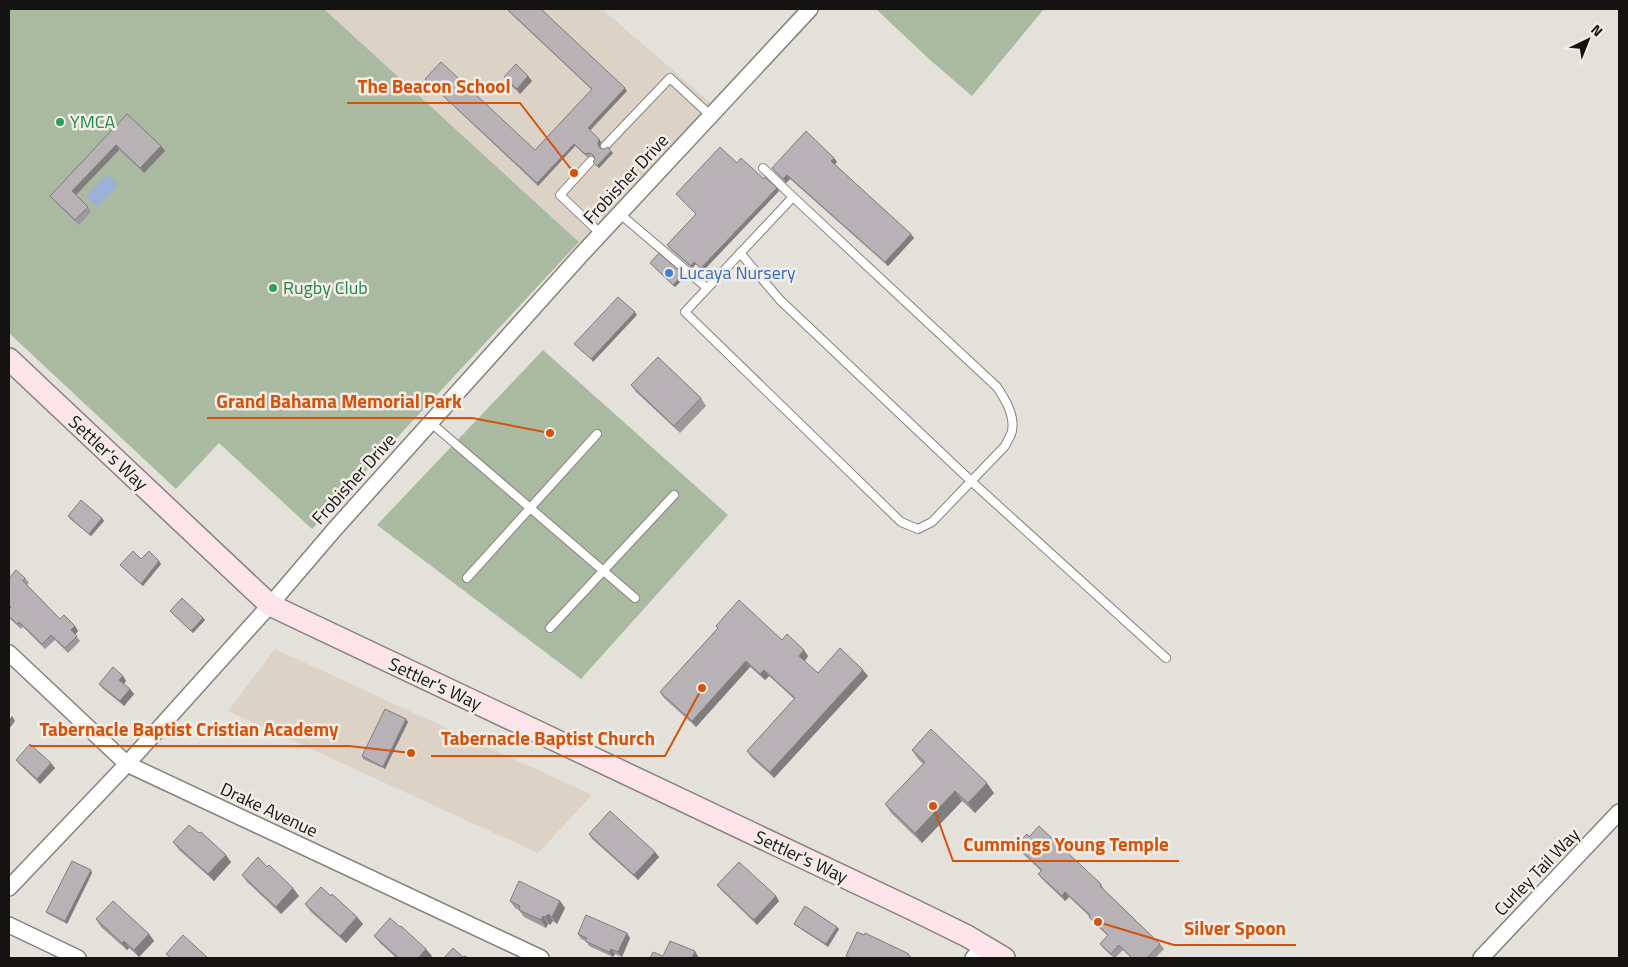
<svg xmlns="http://www.w3.org/2000/svg" width="1628" height="967" font-family="'Titillium Web',sans-serif">
<style>
.built{fill:#dcd3c6}
.green{fill:#a9baa1}
.water{fill:#9cb0d7}
.lines{fill:none;stroke-linecap:round;stroke-linejoin:round}
.service-casing{stroke:#86827c;stroke-width:10}
.minor-casing{stroke:#86827c;stroke-width:18}
.secondary-casing{stroke:#86827c;stroke-width:24}
.service{stroke:#fff;stroke-width:8}
.minor{stroke:#fff;stroke-width:15}
.secondary{stroke:#fde3ea;stroke-width:21}
.wall{fill:#9e999d}
.shaded-wall{fill:#817d7f}
.building{fill:#b8b2b6;stroke:#817d7f}
.leisure-dot{fill:#2e9e5b;stroke:#f2ede7;stroke-width:2}
.shop-dot{fill:#3f7fe0;stroke:#f2ede7;stroke-width:2}
.labels{text-anchor:middle;stroke-width:5;stroke-linejoin:round;paint-order:stroke}
.leisure-label{font-size:18px;fill:#27864d;stroke:#f2ede7;text-anchor:start}
.street-label{font-size:18px;fill:#141311;stroke:#f2ede7}
.shop-label{font-size:18px;fill:#366cbe;stroke:#f2ede7;text-anchor:start}
.leader{fill:none;stroke:#d3520c;stroke-width:2}
.callout-dot{fill:#d3520c;stroke:#f2ede7;stroke-width:2}
.callout-label{font-size:19px;text-anchor:middle;font-weight:bold;fill:#d3520c;stroke:#f2ede7;stroke-width:5;stroke-linejoin:round;paint-order:stroke}
</style>
<rect width="100%" height="100%" fill="#e4e0da"/>
<g class="built">
<polygon points="324,9 602,9 711,103 580,243"/>
<polygon points="275,649 592,795 538,853 228,711"/>
</g>
<g class="green">
<polygon points="9,9 324,9 579,242 312,529 219,443 176,489 9,333"/>
<polygon points="876,9 1044,9 972,96 929,59"/>
<polygon points="543,350 728,515 581,679 377,525"/>
</g>
<polygon class="water" points="107,174 118,185 97,207 86,196"/>
<g class="lines">
<g class="service-casing">
<g id="service">
<polyline points="605,146 670,78 711,116"/>
<polyline points="591,161 560,195 601,234"/>
<path d="M 763,168 L 793,197 L 997,387 C 1005,399 1015,415 1012,431 C 1011,436 1007,441 1005,446 L 932,522 L 918,529 L 901,522 L 685,312 L 793,197"/>
<polyline points="620,214 707,288"/>
<polyline points="740,253 780,300 971,481 1166,658"/>
<polyline points="430,422 635,598"/>
<polyline points="467,578 597,434"/>
<polyline points="550,628 674,495"/>
</g>
</g>
<g class="minor-casing">
<g id="minor">
<polyline points="9,653 127,764 541,958"/>
<polyline points="9,888 127,764 270,605 334,530 580,256 810,9"/>
<polyline points="9,925 78,958"/>
<polyline points="973,958 984,946"/>
<polyline points="1481,958 1619,812"/>
</g>
</g>
<g class="secondary-casing">
<polyline id="secondary" points="9,359 270,605 914,910 967,936 1004,958"/>
</g>
<use href="#service" class="service"/>
<use href="#minor" class="minor"/>
<use href="#secondary" class="secondary"/>
</g>
<g class="wall">
<polygon points="506,9 541,9 627,91 590,131 601,142 600,148 611,151 613,153 599,168 593,162 595,159 594,157 592,155 587,157 575,146 538,186 425,79 535,150 592,90"/>
<polygon points="528,76 532,81 520,94 507,82 504,77"/>
<polygon points="127,114 161,146 165,151 144,173 119,150 76,195 88,207 91,212 79,225 54,201 50,196"/>
<polygon points="834,158 837,162 835,164 914,238 888,266 790,179 786,183 775,172 772,168"/>
<polygon points="737,163 764,179 779,191 703,271 696,264 692,268 669,248 667,245 696,214 676,194"/>
<polygon points="650,263 685,277 675,287"/>
<polygon points="631,385 701,398 706,406 680,433 636,392"/>
<polygon points="68,516 102,518 104,521 91,536 70,519"/>
<polygon points="141,559 159,561 161,564 143,586 120,565"/>
<polygon points="9,578 25,578 29,583 27,585 60,619 75,626 78,631 75,634 80,641 68,653 55,640 45,649 23,627 21,629 9,618 9,609 10,608 9,607"/>
<polygon points="170,611 203,618 205,620 193,633"/>
<polygon points="716,626 782,640 808,656 805,661 818,673 868,676 774,778 752,758 747,751 794,699 769,676 765,680 750,667 696,727 664,698 660,692 718,628"/>
<polygon points="123,676 126,681 124,684 130,689 134,694 124,706 103,689 99,684"/>
<polygon points="408,722 385,769 363,759 362,756"/>
<polygon points="912,750 994,793 975,813 962,801 922,843 892,814 885,804 923,764 918,759"/>
<polygon points="16,760 55,768 40,784 20,765"/>
<polygon points="589,834 655,852 659,857 638,880 592,839"/>
<polygon points="1029,837 1101,884 1104,890 1160,944 1164,949 1155,958 1131,958 1123,950 1115,958 1114,958 1104,949 1100,944 1108,936 1093,922 1089,916 1069,897 1065,901 1042,879 1038,874 1041,871 1020,851 1016,846"/>
<polygon points="173,842 231,862 214,881 179,850"/>
<polygon points="92,873 67,924 48,914 46,912"/>
<polygon points="242,875 299,896 281,914 247,882"/>
<polygon points="717,885 776,896 779,901 757,925 721,890"/>
<polygon points="331,896 357,917 363,924 346,943 311,912 305,904"/>
<polygon points="510,901 560,901 565,908 557,924 553,921 550,925 548,924 546,928 524,917 519,910 515,908"/>
<polygon points="96,919 149,934 154,941 139,957 129,948 127,950 101,927"/>
<polygon points="794,924 837,927 839,929 828,947 796,926"/>
<polygon points="578,934 630,938 622,957 615,954 613,957 589,946 586,941 581,939"/>
<polygon points="374,936 432,956 430,958 396,958 380,943"/>
</g>
<g class="shaded-wall">
<polygon points="528,76 532,81 520,94 517,89"/>
<polygon points="625,88 627,91 589,131 588,128"/>
<polygon points="599,139 601,142 600,147 598,145"/>
<polygon points="574,144 575,146 538,186 537,183"/>
<polygon points="116,145 119,150 75,196 72,191"/>
<polygon points="161,146 165,151 144,173 140,168"/>
<polygon points="611,151 613,153 599,168 597,166"/>
<polygon points="834,158 837,162 834,165 831,161"/>
<polygon points="787,175 790,179 786,183 783,179"/>
<polygon points="777,188 779,191 703,271 701,268"/>
<polygon points="911,234 914,238 888,266 885,262"/>
<polygon points="694,262 696,264 692,268 691,266"/>
<polygon points="683,274 685,277 675,287 673,285"/>
<polygon points="635,312 637,315 593,362 591,359"/>
<polygon points="102,518 104,521 91,536 89,534"/>
<polygon points="159,561 161,564 143,586 141,584"/>
<polygon points="203,618 205,620 193,633 191,631"/>
<polygon points="75,626 78,631 75,635 71,630"/>
<polygon points="804,650 808,656 804,662 799,656"/>
<polygon points="746,661 750,667 696,727 692,721"/>
<polygon points="764,670 769,676 765,680 760,674"/>
<polygon points="863,670 868,676 774,778 770,772"/>
<polygon points="123,676 126,681 123,685 119,680"/>
<polygon points="130,689 134,694 124,706 120,701"/>
<polygon points="12,716 15,721 9,729 9,720"/>
<polygon points="406,719 408,722 385,769 383,767"/>
<polygon points="51,763 55,768 40,784 37,779"/>
<polygon points="987,783 994,793 975,813 968,803"/>
<polygon points="955,791 962,801 922,843 915,833"/>
<polygon points="655,852 659,857 638,880 634,875"/>
<polygon points="226,855 231,862 214,881 208,874"/>
<polygon points="91,870 92,873 67,924 65,921"/>
<polygon points="293,888 299,896 281,914 276,907"/>
<polygon points="1065,892 1069,897 1065,901 1062,896"/>
<polygon points="776,896 779,901 757,925 754,920"/>
<polygon points="560,901 565,908 557,924 552,917"/>
<polygon points="548,914 553,921 550,925 545,917"/>
<polygon points="543,916 548,924 546,928 541,920"/>
<polygon points="357,917 363,924 346,943 340,936"/>
<polygon points="837,927 839,929 828,947 826,944"/>
<polygon points="627,933 630,938 622,957 618,952"/>
<polygon points="149,934 154,941 139,957 134,950"/>
<polygon points="124,941 129,948 127,950 122,943"/>
<polygon points="426,949 432,956 430,958 418,958"/>
<polygon points="611,949 615,954 613,957 609,952"/>
<polygon points="695,951 699,958 692,958"/>
</g>
<g class="building">
<polygon points="507,9 541,9 625,88 588,128 599,139 598,145 600,148 604,149 608,147 611,151 597,166 593,162 595,159 593,155 590,153 585,154 574,144 537,183 425,79 441,62 535,150 592,89"/>
<polygon points="516,64 528,76 517,89 504,77"/>
<polygon points="127,114 161,146 140,168 116,145 72,191 88,207 75,220 50,196"/>
<polygon points="806,131 834,158 831,161 911,234 885,262 787,175 783,179 772,168"/>
<polygon points="720,147 737,163 741,158 764,179 765,177 777,188 701,268 694,262 691,266 667,245 696,214 676,194"/>
<polygon points="659,253 683,274 673,285 650,263"/>
<polygon points="618,297 635,312 591,359 574,344"/>
<polygon points="658,357 701,398 674,426 631,385"/>
<polygon points="81,500 102,518 89,534 68,516"/>
<polygon points="133,551 141,559 149,551 159,561 141,584 120,565"/>
<polygon points="16,570 25,578 23,581 60,619 64,615 75,626 71,630 77,636 65,648 51,635 42,644 19,622 17,624 9,616 9,609 11,607 9,606 9,578"/>
<polygon points="182,598 203,618 191,631 170,611"/>
<polygon points="739,600 782,640 787,634 804,650 799,656 818,673 840,648 863,670 770,772 747,751 795,698 764,670 760,674 746,661 692,721 660,692 718,628 716,626"/>
<polygon points="113,667 123,676 119,680 130,689 120,701 99,684"/>
<polygon points="385,709 406,719 383,767 362,756"/>
<polygon points="931,729 987,783 968,803 955,791 915,833 885,804 925,762 912,750"/>
<polygon points="30,744 51,763 37,779 16,760"/>
<polygon points="610,811 655,852 634,875 589,834"/>
<polygon points="189,825 199,833 201,832 226,855 208,874 173,842"/>
<polygon points="1039,826 1101,884 1100,886 1160,944 1147,958 1132,958 1119,945 1111,954 1100,944 1108,935 1089,917 1090,915 1065,892 1062,896 1038,874 1042,870 1016,846 1027,834 1029,837"/>
<polygon points="258,857 267,867 269,865 293,888 276,907 242,875"/>
<polygon points="72,861 91,870 65,921 46,912"/>
<polygon points="739,862 776,896 754,920 717,885"/>
<polygon points="519,881 560,901 552,917 548,914 545,917 543,916 541,920 519,910 520,906 510,901"/>
<polygon points="321,887 331,896 332,894 357,917 340,936 305,904"/>
<polygon points="113,901 149,934 134,950 124,941 122,943 96,919"/>
<polygon points="805,906 837,927 826,944 794,924"/>
<polygon points="586,915 627,933 618,952 611,949 609,952 585,941 587,938 578,934"/>
<polygon points="390,918 400,927 401,926 426,949 418,958 399,958 374,936"/>
<polygon points="857,932 864,935 865,933 909,954 908,955 911,957 910,958 851,958 846,956"/>
<polygon points="183,935 208,958 171,958 166,954"/>
<polygon points="670,941 695,951 692,958 650,958 653,952 663,956"/>
<polygon points="453,948 463,957 465,956 468,958 444,958"/>
</g>
<g class="leisure-dot">
<circle cx="60" cy="122" r="5"/>
<circle cx="273" cy="288" r="5"/>
</g>
<circle class="shop-dot" cx="669" cy="273" r="5"/>
<g class="labels">
<g class="leisure-label">
<text x="70" y="128">YMCA</text>
<text x="283" y="294">Rugby Club</text>
</g>
<g class="street-label">
<text transform="translate(626 179) rotate(-47)" y="6">Frobisher Drive</text>
<text transform="translate(108 453) rotate(43)" y="6">Settler's Way</text>
<text transform="translate(354 479) rotate(-48)" y="6">Frobisher Drive</text>
<text transform="translate(435 684) rotate(25)" y="6">Settler's Way</text>
<text transform="translate(269 810) rotate(25)" y="6">Drake Avenue</text>
<text transform="translate(801 857) rotate(25)" y="6">Settler's Way</text>
<text transform="translate(1537 872) rotate(-46)" y="6">Curley Tail Way</text>
</g>
<g class="shop-label">
<text x="679" y="279">Lucaya Nursery</text>
</g>
</g>
<path class="leader" d="M574 173L520 103H347M550 433L472 418H207M411 753L349 746H30M702 688L665 756H431M933 806L953 861H1179M1098 922L1174 945H1296"/>
<g class="callout-dot">
<circle cx="574" cy="173" r="5"/>
<circle cx="550" cy="433" r="5"/>
<circle cx="411" cy="753" r="5"/>
<circle cx="702" cy="688" r="5"/>
<circle cx="933" cy="806" r="5"/>
<circle cx="1098" cy="922" r="5"/>
</g>
<g class="callout-label">
<text x="434" y="93">The Beacon School</text>
<text x="339" y="408">Grand Bahama Memorial Park</text>
<text x="189" y="736">Tabernacle Baptist Cristian Academy</text>
<text x="548" y="745">Tabernacle Baptist Church</text>
<text x="1066" y="851">Cummings Young Temple</text>
<text x="1235" y="935">Silver Spoon</text>
</g>
<rect width="1628" height="967" fill="none" stroke="#141311" stroke-width="20"/>
<g transform="translate(1588 40) rotate(43)" stroke="#f2ede7" stroke-width="4" paint-order="stroke">
<path d="M0-4L9 19L0 12L-9 19Z" fill="#141311"/>
<text y="-8" font-size="14" font-weight="bold" text-anchor="middle" fill="#141311">N</text>
</g>
</svg>
